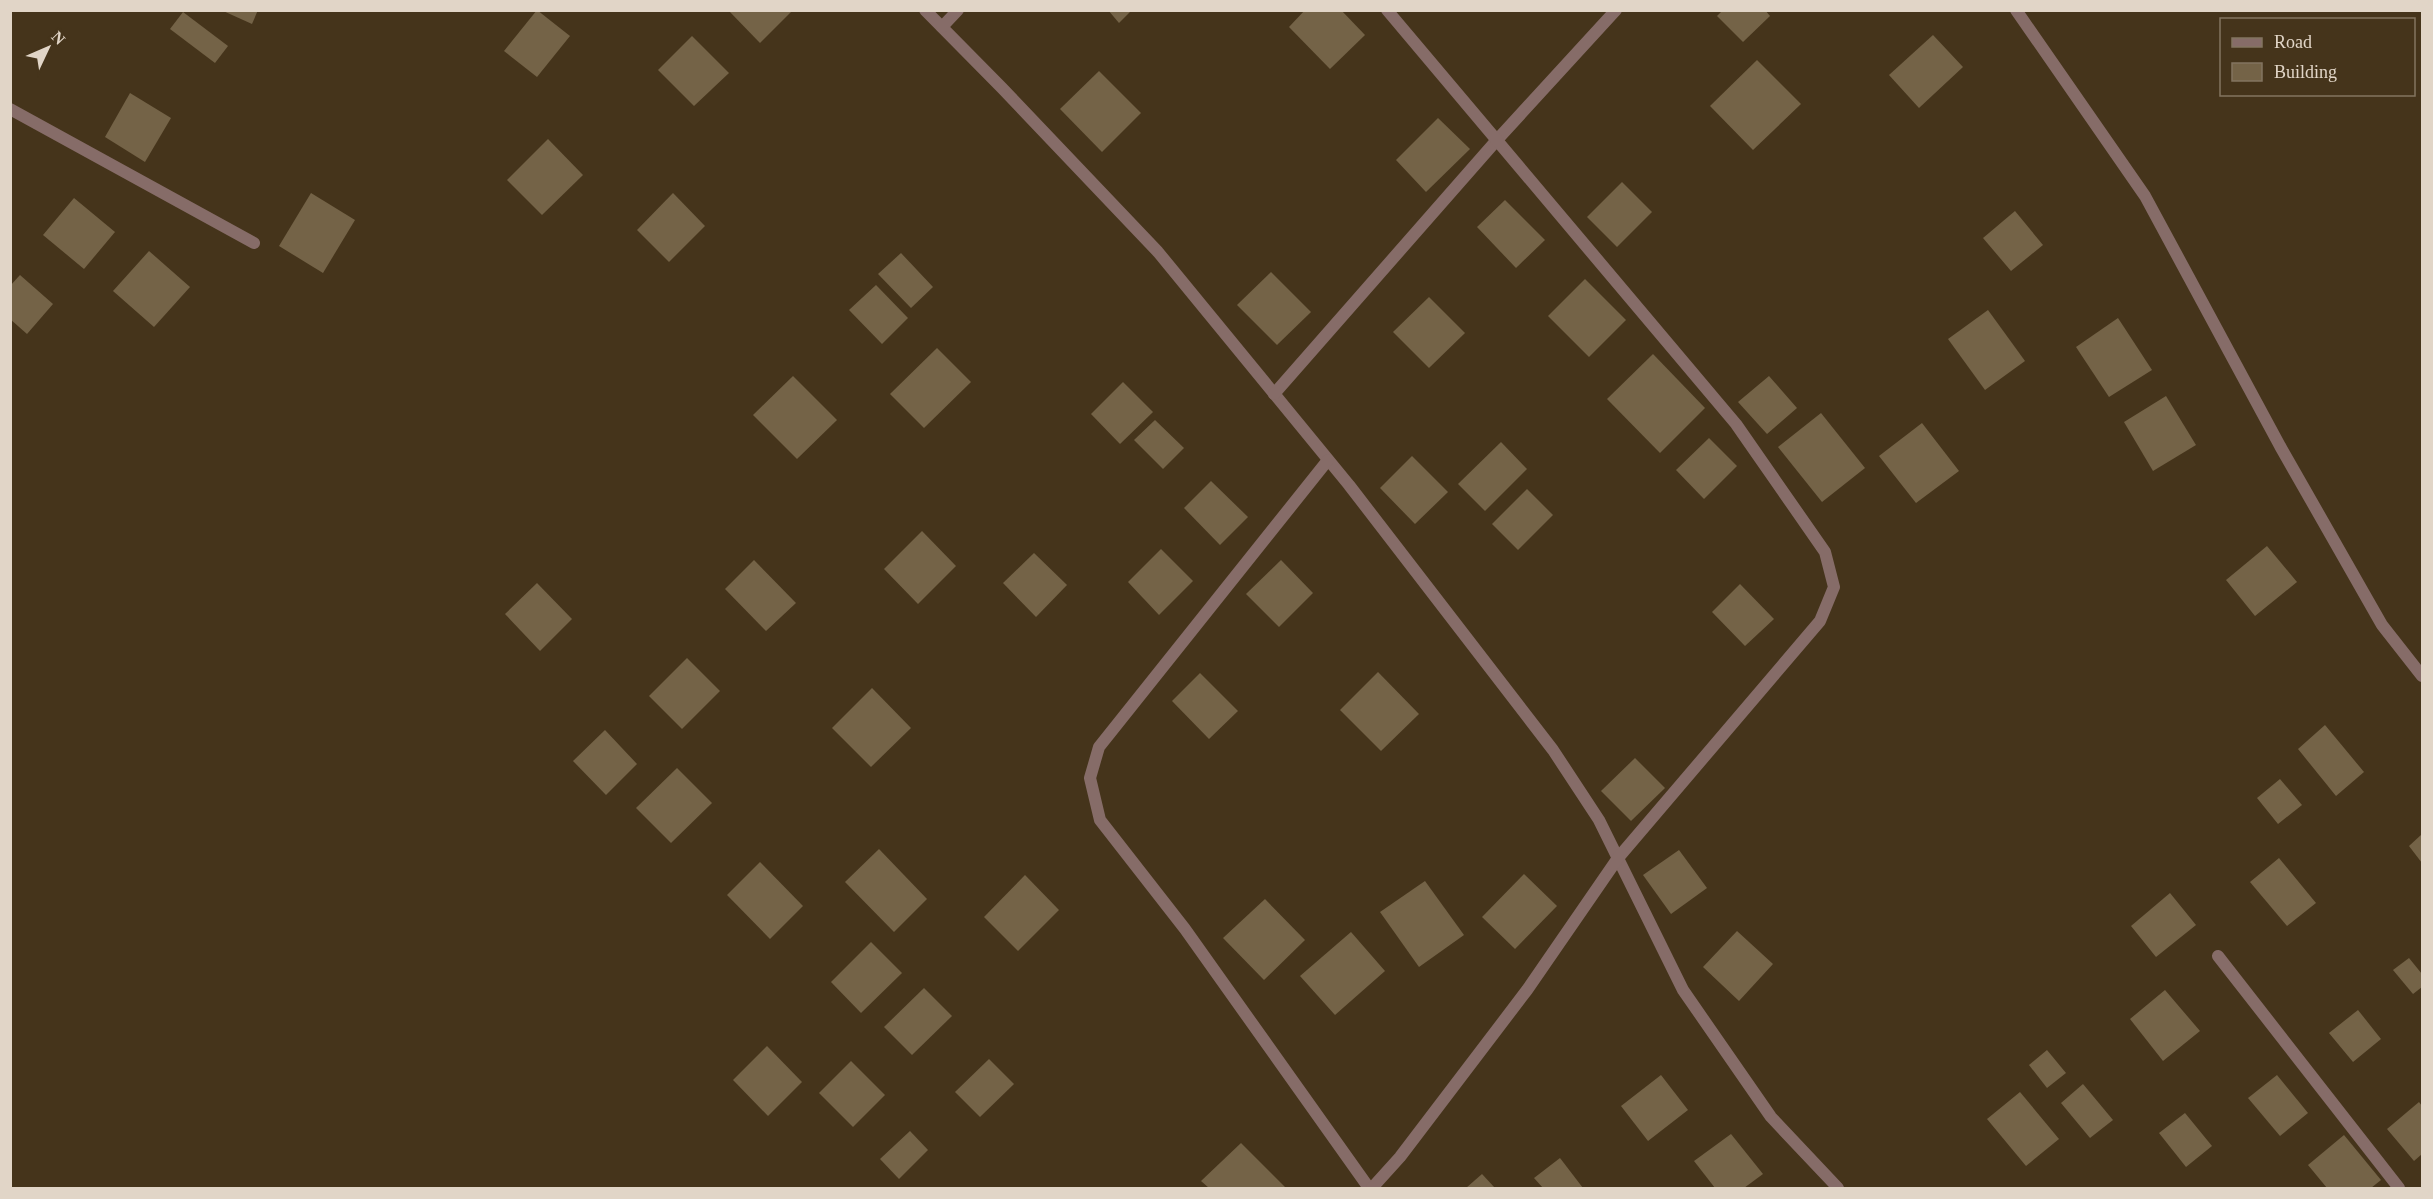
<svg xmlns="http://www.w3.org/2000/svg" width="2433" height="1199" font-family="'Times New Roman',serif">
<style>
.building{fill:#746347}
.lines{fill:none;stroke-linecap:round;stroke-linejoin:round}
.street{stroke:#866c68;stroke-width:12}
</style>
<rect width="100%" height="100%" fill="#45341b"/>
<g class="building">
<polygon points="221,10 258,10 252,24"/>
<polygon points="537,10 570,36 537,77 504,51"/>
<polygon points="728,10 793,10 760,43"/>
<polygon points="1108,10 1132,10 1119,23"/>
<polygon points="1305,10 1341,10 1365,35 1330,69 1289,27"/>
<polygon points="1723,10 1765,10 1770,16 1743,42 1717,16"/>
<polygon points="183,12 228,46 215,63 170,29"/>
<polygon points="1933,35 1963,67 1919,108 1889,75"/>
<polygon points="692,36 729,73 694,106 658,70"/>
<polygon points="1757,60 1801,104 1753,150 1710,106"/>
<polygon points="1099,71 1141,113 1102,152 1060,109"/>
<polygon points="130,93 171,118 145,162 105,137"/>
<polygon points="1438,118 1470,149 1426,192 1396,160"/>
<polygon points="548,139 583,175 542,215 507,180"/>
<polygon points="1622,182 1652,212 1617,247 1587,217"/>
<polygon points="311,193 355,220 323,273 279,246"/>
<polygon points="673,193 705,226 669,262 637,230"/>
<polygon points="74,198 115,232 84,269 43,235"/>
<polygon points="1505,200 1545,240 1516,268 1477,227"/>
<polygon points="2015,211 2043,245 2011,271 1983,238"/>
<polygon points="149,251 190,287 154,327 113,291"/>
<polygon points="901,253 933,287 911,308 878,274"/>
<polygon points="1271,272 1311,312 1277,345 1237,305"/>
<polygon points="20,275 53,304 27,334 10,319 10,286"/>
<polygon points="1585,279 1626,320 1589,357 1548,316"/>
<polygon points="876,285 908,318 882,344 849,310"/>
<polygon points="1429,297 1465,333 1429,368 1393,332"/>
<polygon points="1988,310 2025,361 1985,390 1948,339"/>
<polygon points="2118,318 2152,370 2109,397 2076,347"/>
<polygon points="937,348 971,382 924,428 890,394"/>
<polygon points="1653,354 1705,408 1660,453 1607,399"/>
<polygon points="793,376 837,420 797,459 753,415"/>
<polygon points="1769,376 1797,408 1767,434 1738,402"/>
<polygon points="1123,382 1153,412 1120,444 1091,414"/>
<polygon points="2166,396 2196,445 2153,471 2124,422"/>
<polygon points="1821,413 1865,468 1822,502 1778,447"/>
<polygon points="1155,420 1184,448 1163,469 1134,440"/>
<polygon points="1922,423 1959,471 1916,503 1879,456"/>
<polygon points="1709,438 1737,466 1704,499 1676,470"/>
<polygon points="1501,442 1527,469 1485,511 1458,484"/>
<polygon points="1412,456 1448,492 1415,524 1380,488"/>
<polygon points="1211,481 1248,517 1220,545 1184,508"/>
<polygon points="1527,489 1553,515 1518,550 1492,524"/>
<polygon points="922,531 956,566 918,604 884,569"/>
<polygon points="2267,546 2297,582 2255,616 2226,580"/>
<polygon points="1161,549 1193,581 1159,615 1128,582"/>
<polygon points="1034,553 1067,585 1036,617 1003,583"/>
<polygon points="754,560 796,603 766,631 725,589"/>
<polygon points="1281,560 1313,593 1279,627 1246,594"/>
<polygon points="537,583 572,619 540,651 505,614"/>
<polygon points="1740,584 1774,619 1745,646 1712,612"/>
<polygon points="687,658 720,691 682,729 649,696"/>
<polygon points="1378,672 1419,714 1381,751 1340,710"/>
<polygon points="1200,673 1238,711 1209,739 1172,701"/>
<polygon points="872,688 911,728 871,767 832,728"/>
<polygon points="2325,725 2364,772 2336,796 2298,749"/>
<polygon points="605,730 637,764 606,795 573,761"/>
<polygon points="1635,758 1665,788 1631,821 1601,791"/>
<polygon points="677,768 712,803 671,843 636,808"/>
<polygon points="2280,779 2302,805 2278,824 2257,798"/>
<polygon points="2422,834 2422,863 2409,846"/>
<polygon points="879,849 927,899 894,932 845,882"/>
<polygon points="1679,850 1707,888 1671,914 1643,875"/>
<polygon points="2279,858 2316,903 2287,926 2250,882"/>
<polygon points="760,862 803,906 770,939 727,895"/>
<polygon points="1524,874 1557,906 1515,949 1482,917"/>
<polygon points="1025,875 1059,910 1018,951 984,917"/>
<polygon points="1425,881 1464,935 1419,967 1380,912"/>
<polygon points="2170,893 2196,925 2156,957 2131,926"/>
<polygon points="1265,899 1305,940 1264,980 1223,938"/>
<polygon points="1737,931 1773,964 1739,1001 1703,967"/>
<polygon points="1351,932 1385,971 1335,1015 1300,976"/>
<polygon points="871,942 902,973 861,1013 831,982"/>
<polygon points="2409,958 2422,974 2422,987 2413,994 2393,970"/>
<polygon points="924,988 952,1016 912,1055 884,1027"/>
<polygon points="2165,990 2200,1031 2163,1061 2130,1019"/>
<polygon points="2358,1010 2381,1039 2353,1062 2329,1033"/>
<polygon points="767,1046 802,1082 768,1116 733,1080"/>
<polygon points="2047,1050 2066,1073 2047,1088 2029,1065"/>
<polygon points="989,1059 1014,1084 980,1117 955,1092"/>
<polygon points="851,1061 885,1095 853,1127 819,1093"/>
<polygon points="1661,1075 1688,1110 1648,1141 1621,1106"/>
<polygon points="2277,1075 2308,1113 2280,1136 2248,1098"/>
<polygon points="2083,1084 2113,1120 2090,1138 2061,1103"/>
<polygon points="2020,1092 2059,1139 2026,1166 1987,1119"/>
<polygon points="2419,1102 2422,1106 2422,1154 2414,1161 2387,1129"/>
<polygon points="2185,1113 2212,1146 2186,1167 2159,1133"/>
<polygon points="910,1131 928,1150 899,1179 880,1159"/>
<polygon points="1731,1134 1763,1174 1744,1188 1715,1188 1694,1161"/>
<polygon points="2344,1135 2381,1180 2371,1188 2327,1188 2308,1165"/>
<polygon points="1241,1143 1286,1188 1209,1188 1201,1181"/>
<polygon points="1560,1158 1583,1188 1543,1188 1534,1178"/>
<polygon points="1482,1174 1495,1188 1466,1188"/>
</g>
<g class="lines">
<g class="street">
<polyline points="925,10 1002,88 1158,252 1349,485 1553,750 1599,820 1683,990 1771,1117 1838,1188"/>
<polyline points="2016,10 2145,196 2280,446 2382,625 2422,676"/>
<polyline points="942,27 958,10"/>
<polyline points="10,109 254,243"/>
<polyline points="1274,394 1496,141 1616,10"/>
<polyline points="1328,460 1099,747 1090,778 1100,820 1185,929 1369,1188"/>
<polyline points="2218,956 2399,1188"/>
<polyline points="1372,1188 1400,1157 1527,990 1618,858 1820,621 1834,587 1825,552 1736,424 1387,10"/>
</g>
</g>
<rect width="2433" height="1199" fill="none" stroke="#e1d5c7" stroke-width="24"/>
<rect x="2220" y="18" width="195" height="78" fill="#45341b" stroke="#837460" stroke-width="1.5"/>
<rect x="2232" y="38" width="30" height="9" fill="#866c68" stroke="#837460" stroke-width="1.5"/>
<text x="2274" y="48" font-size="18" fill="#e1d5c7">Road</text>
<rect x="2232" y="63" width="30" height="18" fill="#746347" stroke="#837460" stroke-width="1.5"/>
<text x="2274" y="78" font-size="18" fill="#e1d5c7">Building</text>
<g transform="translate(48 48) rotate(46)" stroke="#45341b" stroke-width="4.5" paint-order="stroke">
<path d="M0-4.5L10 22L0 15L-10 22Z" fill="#e1d5c7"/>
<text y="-9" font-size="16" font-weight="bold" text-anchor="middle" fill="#e1d5c7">N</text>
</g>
</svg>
